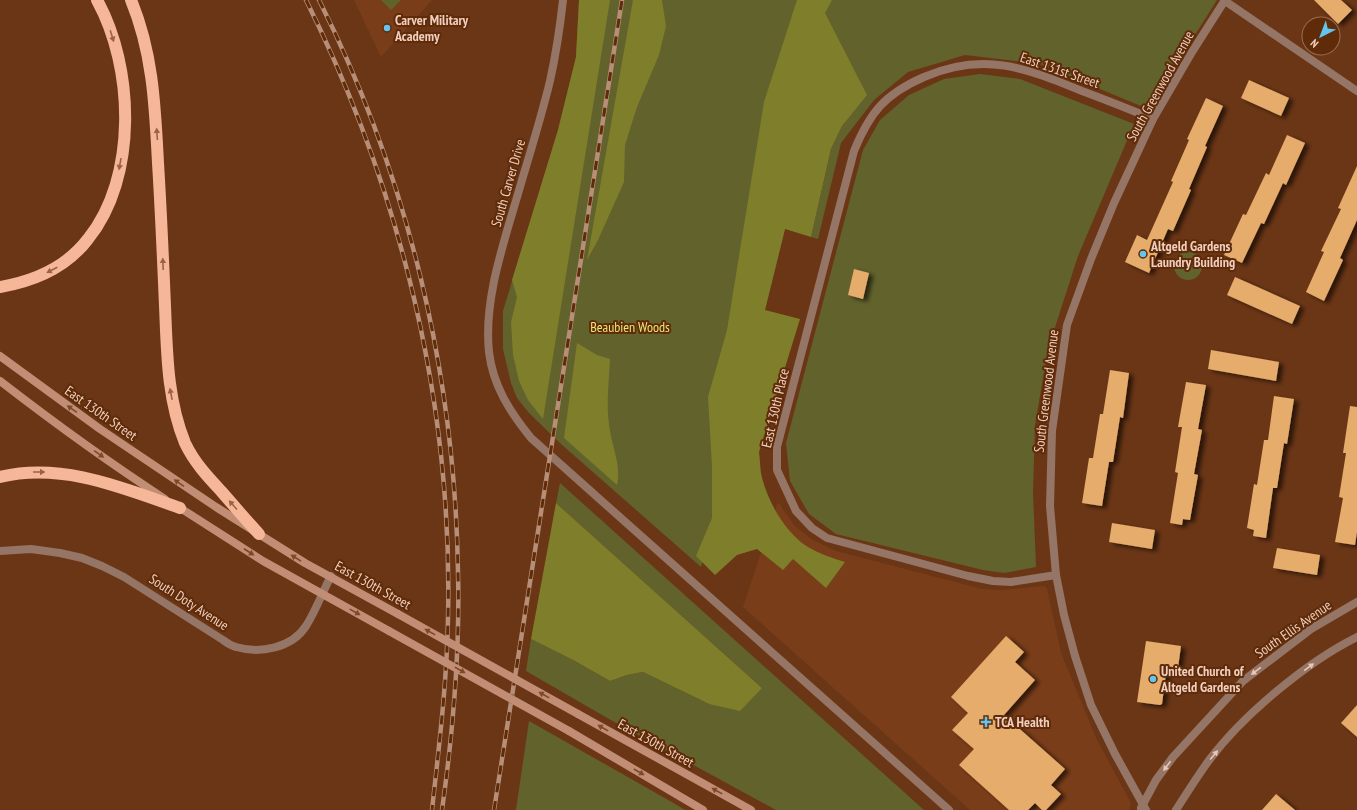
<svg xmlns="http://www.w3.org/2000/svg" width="1357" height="810" font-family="'PT Sans Narrow',sans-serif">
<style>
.built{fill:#7a3d19}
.green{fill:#62622c}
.forest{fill:#7f7e2a}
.building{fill:#e5ac6c;filter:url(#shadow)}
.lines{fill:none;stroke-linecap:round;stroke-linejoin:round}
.minor{stroke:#957565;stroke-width:8}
.tertiary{stroke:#957565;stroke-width:8}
.secondary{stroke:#c18e75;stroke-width:8}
.motorway{stroke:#f5b797;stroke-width:12}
.rail-casing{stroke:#b78e77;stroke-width:4.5}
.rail{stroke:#5f2b09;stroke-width:3;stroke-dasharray:9;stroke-linecap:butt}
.secondary-bridge{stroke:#c18e75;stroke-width:8}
.oneway{fill:#9b6342}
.oneway2{fill:#7c4929}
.oneway3{fill:#e7c6b6}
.poi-dot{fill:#64c5ee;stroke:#5f2b09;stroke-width:1.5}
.labels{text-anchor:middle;stroke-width:4;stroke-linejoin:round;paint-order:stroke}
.poi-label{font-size:14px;font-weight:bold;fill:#f0cfbf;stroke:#5f2b09;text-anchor:start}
.street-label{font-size:14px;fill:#f0cfbf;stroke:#5f2b09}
.park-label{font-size:14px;fill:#e8e777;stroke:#5f2b09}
</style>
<defs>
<filter id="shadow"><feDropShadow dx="4.5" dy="2.5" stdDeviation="2" flood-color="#0009"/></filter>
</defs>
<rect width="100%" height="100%" fill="#6b3616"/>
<g class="built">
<polygon points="354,0 432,0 381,57"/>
<polygon points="778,502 794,525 811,539 836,551 982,589 1002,590 1043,586 1047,588 1061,653 1097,740 1130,801 1131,804 1129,810 970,810 743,607"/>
</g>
<g class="green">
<polygon points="381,0 401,0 391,10"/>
<polygon points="579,0 1217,0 1148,109 1040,64 965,55 908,72 874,100 841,143 818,239 811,237 831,149 842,126 853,111 847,56 785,229 701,567 561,444 529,413 517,398 511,383 503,349 503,311 558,130 576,57"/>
<polygon points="980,74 1020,79 1134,124 1078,256 1048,349 1035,425 1033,493 1036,567 1004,573 983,570 836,534 809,514 790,481 786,443 863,150 880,120 909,95 944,79"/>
<circle cx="1188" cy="266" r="14"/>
<polygon points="560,483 924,810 776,810 609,719 526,671 531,639 573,660 610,681 627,675 643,672 709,704 762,688 556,503"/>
<polygon points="529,721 670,801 685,810 516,810"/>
</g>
<g class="forest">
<polygon points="579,0 610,0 543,419 528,400 519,381 513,355 511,322 517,297 512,280 558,130 576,57"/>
<polygon points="633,0 662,0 666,26 659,55 637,107 625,145 624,182 598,240 587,260"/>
<path d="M 797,0 L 832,0 L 825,13 L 867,95 L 842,126 L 831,149 L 811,237 L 785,229 L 765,310 L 800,319 L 759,452 C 760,459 760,466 761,473 C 766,499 785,533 808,547 C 820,554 832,558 845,562 L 826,588 L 793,559 L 783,570 L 757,549 L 737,555 L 715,575 L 696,556 L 712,518 L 712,467 L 708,397 L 727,330 L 764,102 Z"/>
<path d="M 577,343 L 597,355 L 610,359 C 609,381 606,403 609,424 C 611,445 622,465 617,485 L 564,438 Z"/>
<polygon points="556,503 762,688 740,711 709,704 643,672 627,675 610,681 573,660 531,639"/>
</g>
<g class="building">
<polygon points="1314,0 1341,0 1352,10 1338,24"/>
<polygon points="1249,80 1289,98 1281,116 1241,98"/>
<polygon points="1206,98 1223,106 1205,146 1207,147 1189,189 1191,190 1173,231 1168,229 1149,273 1125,262 1137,235 1147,240 1173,182 1171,181 1189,140 1187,139"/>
<polygon points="1287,135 1305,143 1286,185 1283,183 1264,224 1261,223 1242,263 1224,255 1243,214 1246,215 1266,173 1269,175"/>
<polygon points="1357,166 1357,220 1340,258 1343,260 1324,301 1306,292 1324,252 1321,251 1341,209 1338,208"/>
<polygon points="854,269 869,273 863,299 848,295"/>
<polygon points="1235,277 1300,306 1292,324 1227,295"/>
<polygon points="1211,350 1279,362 1276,381 1208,369"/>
<polygon points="1110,370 1129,373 1123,418 1120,417 1113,462 1109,462 1102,506 1082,503 1089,458 1093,458 1100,414 1103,414"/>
<polygon points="1186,382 1206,385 1198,429 1202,430 1194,474 1198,475 1190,520 1183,519 1182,525 1170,523 1178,473 1175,472 1182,427 1178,427"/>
<polygon points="1274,396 1294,399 1287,444 1284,443 1277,488 1273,488 1266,538 1253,536 1254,530 1247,528 1254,484 1257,485 1264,440 1268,440"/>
<polygon points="1350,406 1357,407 1357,532 1355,545 1335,542 1343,498 1339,497 1346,453 1343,453"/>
<polygon points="1112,523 1155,530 1152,549 1109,542"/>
<polygon points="1277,548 1320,555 1317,575 1273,568"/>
<polygon points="1006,636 1024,652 1015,662 1035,680 1004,715 1065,769 1051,785 1061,794 1046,810 1042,810 1035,803 1028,810 1009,810 959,765 974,749 952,730 968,713 951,697"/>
<polygon points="1146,641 1181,646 1178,668 1167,666 1162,704 1160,705 1137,702"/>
<polygon points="1357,705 1357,737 1341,723"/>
<polygon points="1276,794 1295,810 1262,810"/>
</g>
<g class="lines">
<g class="minor">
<path d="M 563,0 C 560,27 556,54 550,81 C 542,114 532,147 522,180 C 507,234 483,296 489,352 C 493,386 510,412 531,438 L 949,810"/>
<polyline points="1225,1 1357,91"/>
<path d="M 1056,575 L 1011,582 L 993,581 L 968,576 L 827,538 L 812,528 L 796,511 L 777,470 L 777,447 L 854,151 C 870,112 885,94 924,77 C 984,51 1026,68 1082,91 C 1106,100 1129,109 1153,119"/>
<polyline points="1141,808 1156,780 1173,757 1243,681 1311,629 1357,602"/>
<polyline points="1146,810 1115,754 1091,705 1075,656 1064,615 1056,575 1050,506 1052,431 1067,325 1091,259 1114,203 1153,119 1192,52 1225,0"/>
<path d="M 1176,810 C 1187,793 1198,775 1210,759 C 1244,714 1307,662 1357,637"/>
</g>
<path class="tertiary" d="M 0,551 L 31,549 L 60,553 L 82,558 L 102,566 L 124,577 L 223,640 C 227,643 232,646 236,647 C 260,654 292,648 306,626 C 315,612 323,591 331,576"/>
<g class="secondary">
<polyline points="0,356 100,429 216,507 305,563 398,614"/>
<path d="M 0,381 C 53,422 108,462 165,499"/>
<polyline points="177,506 263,561 389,631"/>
<polyline points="578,714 751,810"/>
<polyline points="569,731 703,810"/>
</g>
<g class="motorway">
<path d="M 131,0 C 153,53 155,106 158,163 C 161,211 163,258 165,306 C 167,352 167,399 185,443 C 194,462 207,476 221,491 C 234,506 246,520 259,534"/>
<path d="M 0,287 C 35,281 66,268 88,239 C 138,177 134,67 97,0"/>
<path d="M 0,477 C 62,462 123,488 180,508"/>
</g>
<g class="rail-casing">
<g id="rail">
<path d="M 306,0 C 401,191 453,404 448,618 C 447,682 439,746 432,810"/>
<path d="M 319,0 C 408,177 455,374 458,572 C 460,651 453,732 442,810"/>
<polyline points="494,810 622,0"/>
</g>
</g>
<use href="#rail" class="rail"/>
<g class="secondary-bridge">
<polyline points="398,614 578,714"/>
<polyline points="389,631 569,731"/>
</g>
</g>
<defs><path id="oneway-solid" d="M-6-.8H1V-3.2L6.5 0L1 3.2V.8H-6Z"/></defs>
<g class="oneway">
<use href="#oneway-solid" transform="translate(112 36) rotate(73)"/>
<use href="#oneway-solid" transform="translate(157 134) rotate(-94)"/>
<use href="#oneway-solid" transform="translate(120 164) rotate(100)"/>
<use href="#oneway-solid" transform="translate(163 264) rotate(-92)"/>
<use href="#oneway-solid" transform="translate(52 270) rotate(152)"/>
<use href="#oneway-solid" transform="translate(171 394) rotate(-101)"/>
<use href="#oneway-solid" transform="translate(39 472)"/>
<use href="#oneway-solid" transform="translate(233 505) rotate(-132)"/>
</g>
<g class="oneway2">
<use href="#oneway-solid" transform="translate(72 409) rotate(-145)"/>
<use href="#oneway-solid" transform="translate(99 454) rotate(35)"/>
<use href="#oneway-solid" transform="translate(179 483) rotate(-146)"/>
<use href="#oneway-solid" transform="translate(249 552) rotate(33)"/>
<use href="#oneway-solid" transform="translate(296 558) rotate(-148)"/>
<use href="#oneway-solid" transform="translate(355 612) rotate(29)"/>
<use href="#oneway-solid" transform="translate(430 632) rotate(-151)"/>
<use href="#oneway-solid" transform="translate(460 670) rotate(29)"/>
<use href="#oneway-solid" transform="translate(544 695) rotate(-151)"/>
<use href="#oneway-solid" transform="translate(603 728) rotate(-151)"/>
<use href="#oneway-solid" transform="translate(639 772) rotate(30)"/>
<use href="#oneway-solid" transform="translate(717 791) rotate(-151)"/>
</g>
<g class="oneway3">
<use href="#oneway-solid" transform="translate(1309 667) rotate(-36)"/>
<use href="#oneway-solid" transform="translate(1256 671) rotate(143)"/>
<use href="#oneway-solid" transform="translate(1214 755) rotate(-50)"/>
<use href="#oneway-solid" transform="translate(1167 766) rotate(126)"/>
</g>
<g class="poi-dot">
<circle cx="387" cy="28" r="4"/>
<circle cx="1143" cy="254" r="4"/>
<circle cx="1153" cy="679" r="4"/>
<path d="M984 716h4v4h4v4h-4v4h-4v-4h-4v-4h4z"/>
</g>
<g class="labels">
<g class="poi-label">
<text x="395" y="25">Carver Military<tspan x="395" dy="16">Academy</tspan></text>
<text x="1151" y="251">Altgeld Gardens<tspan x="1151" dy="16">Laundry Building</tspan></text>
<text x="1161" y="676">United Church of<tspan x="1161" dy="16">Altgeld Gardens</tspan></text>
<text x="995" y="727">TCA Health</text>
</g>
<g class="street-label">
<text transform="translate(1060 70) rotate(19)" y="5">East 131st Street</text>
<text transform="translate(1160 86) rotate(-61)" y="5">South Greenwood Avenue</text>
<text transform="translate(508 183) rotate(-74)" y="5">South Carver Drive</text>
<text transform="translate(1046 391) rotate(-83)" y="5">South Greenwood Avenue</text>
<text transform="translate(775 408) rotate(-77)" y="5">East 130th Place</text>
<text transform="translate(101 413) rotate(35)" y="5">East 130th Street</text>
<text transform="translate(373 585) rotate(29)" y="5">East 130th Street</text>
<text transform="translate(189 602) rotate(33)" y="5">South Doty Avenue</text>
<text transform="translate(1293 629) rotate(-35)" y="5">South Ellis Avenue</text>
<text transform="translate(656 743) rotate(29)" y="5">East 130th Street</text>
</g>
<g class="park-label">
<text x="630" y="332">Beaubien Woods</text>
</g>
</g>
<g transform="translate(1321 36) rotate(222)"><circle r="19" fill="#5f2b09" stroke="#996d52"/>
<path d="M0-3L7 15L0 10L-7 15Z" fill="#64c5ee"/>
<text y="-6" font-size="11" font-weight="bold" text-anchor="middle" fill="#f0cfbf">N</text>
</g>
</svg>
